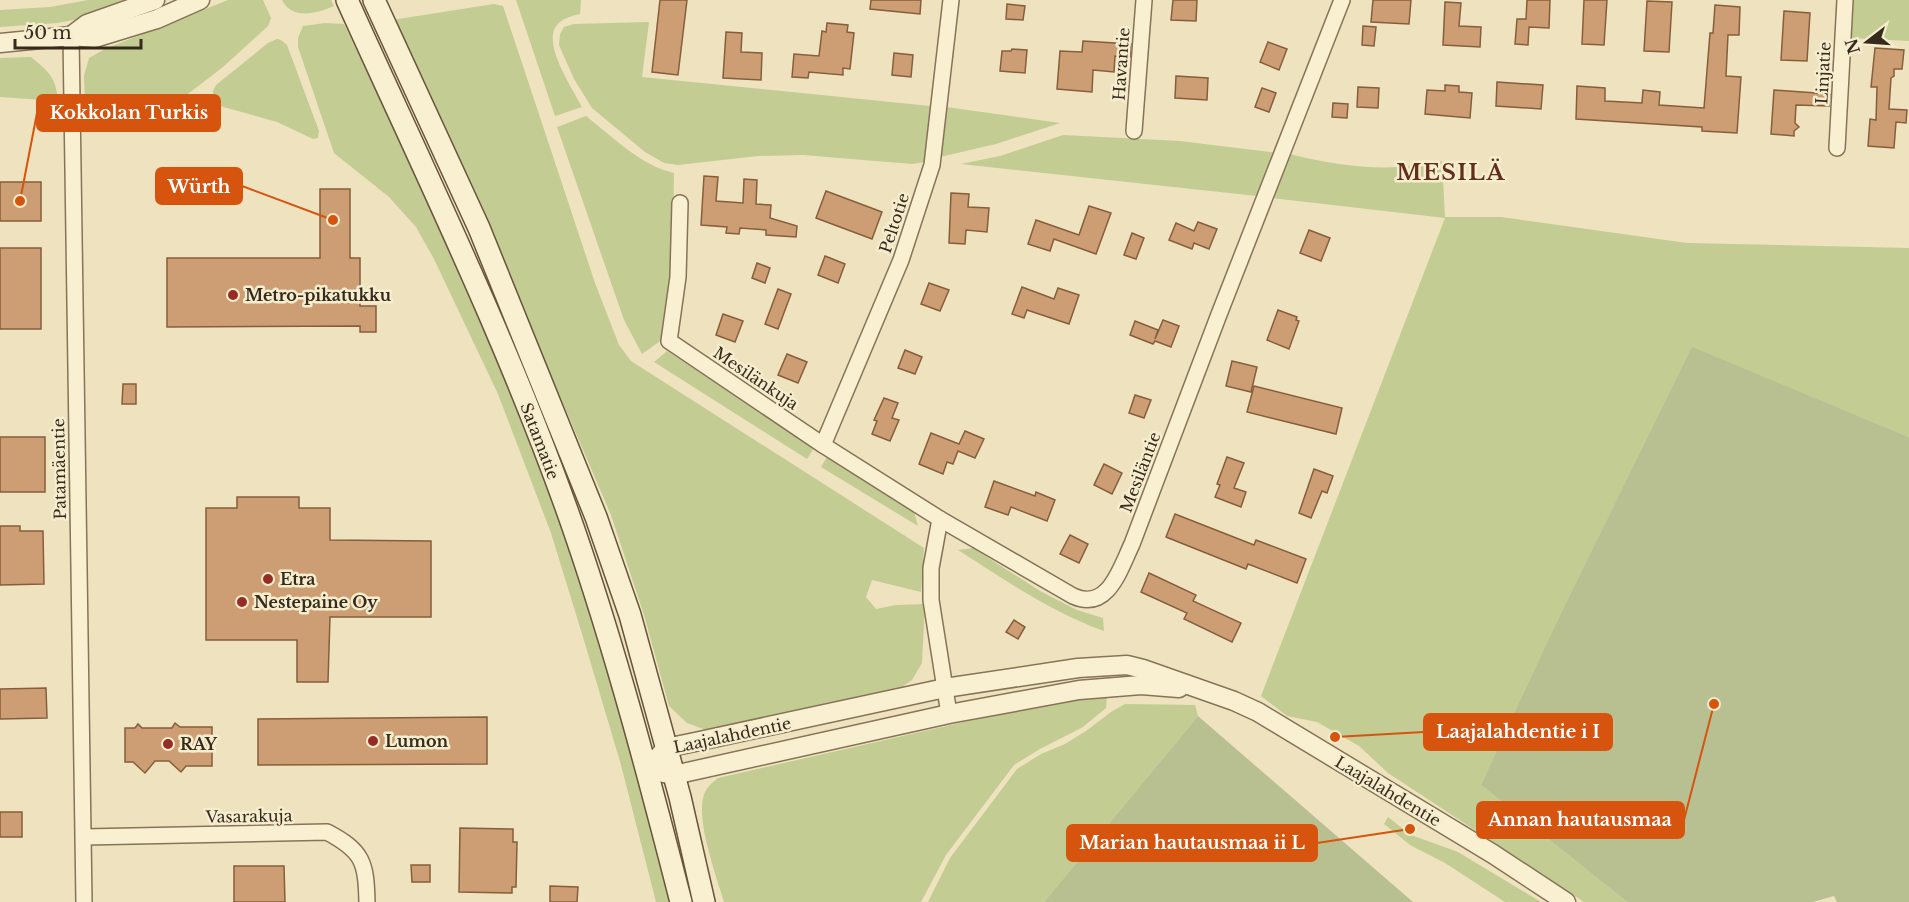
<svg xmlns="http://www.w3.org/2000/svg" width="1909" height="902" font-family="'Libre Baskerville',serif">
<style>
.green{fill:#c2cc93}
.cemetery{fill:#b8c092}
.building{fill:#cd9e74;stroke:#865e3c;stroke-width:1.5}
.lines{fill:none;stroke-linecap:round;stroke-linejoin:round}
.minor-casing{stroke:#877357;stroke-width:18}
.tertiary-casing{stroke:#877357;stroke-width:21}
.secondary-casing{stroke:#68543a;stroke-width:24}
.minor{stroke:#f9f0d2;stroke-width:15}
.tertiary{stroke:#f9f0d2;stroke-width:18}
.secondary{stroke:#f9f0d2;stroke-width:21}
.poi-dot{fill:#972c26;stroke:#f6edce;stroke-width:2}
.labels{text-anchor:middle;stroke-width:5;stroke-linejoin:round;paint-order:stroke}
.street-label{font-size:16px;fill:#362a1c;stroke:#f6edce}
.poi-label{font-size:16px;font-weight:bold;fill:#362a1c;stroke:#f6edce;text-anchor:start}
.district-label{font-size:22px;font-weight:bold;letter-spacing:1.5px;fill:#632e1b;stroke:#f6edce}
.leader{fill:none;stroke:#d6540e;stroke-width:2}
.callout-dot{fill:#d6540e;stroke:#f6edce;stroke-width:2}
.callout{fill:#d6540e;stroke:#d6540e;stroke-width:2}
.callout-label{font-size:18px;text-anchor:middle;font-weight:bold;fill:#fff}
</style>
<rect width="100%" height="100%" fill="#eee3be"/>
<g class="green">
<polygon points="88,0 132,0 91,17 57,23 0,27 0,10 50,7"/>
<polygon points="228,0 263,0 271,18 268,26 223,67 180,100 85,100 84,76 89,58 105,49"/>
<path d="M 282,0 L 331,0 L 334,6 C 318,13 293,21 282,0 Z"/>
<path d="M 516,0 L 581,0 L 580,14 C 572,16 563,18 558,24 C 540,41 573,89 582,107 L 555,116 Z"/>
<polygon points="1853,0 1909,0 1909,41 1850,38"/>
<polygon points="494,4 503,6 595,283 619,345 631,361 924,548 921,592 872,580 866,597 876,609 896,605 925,604 922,663 912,680 899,689 870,697 706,730 687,723 669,706 644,615 611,515 487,226 392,20"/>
<polygon points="649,22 642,77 930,106 925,162 912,164 803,155 758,156 678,165 664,163 645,152 592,108 574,79 559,45 560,34 564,27 574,24"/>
<polygon points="325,23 344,24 446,238 510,390 566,531 637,762 670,902 656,902 621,765 583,637 551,533 498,394 434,259 416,227 389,197 334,153 298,47 298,38 303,26"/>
<polygon points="277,39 281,40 287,45 319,131 318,138 313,139 277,122 220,106 214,98 213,91 216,85 268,43"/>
<path d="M 31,57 C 49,72 56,77 58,101 L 0,97 L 0,58 Z"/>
<polygon points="946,107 1060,123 996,144 940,157"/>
<path d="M 586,116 C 614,138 640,165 674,173 L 672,280 L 663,339 L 642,354 L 624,320 L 557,127 Z"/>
<polygon points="1063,135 1180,141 1278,153 1257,196 961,164 1000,156"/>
<path d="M 1290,154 C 1340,167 1392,173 1442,161 L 1445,217 L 1501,217 L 1687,243 L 1909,248 L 1909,437 L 1692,348 L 1481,785 L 1627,902 L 1584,902 L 1388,773 L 1359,746 L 1317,722 L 1287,716 L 1261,696 L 1445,218 L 1272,198 Z"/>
<polygon points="667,351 814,448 807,459 654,362"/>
<polygon points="827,457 914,512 918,526 821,467"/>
<path d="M 973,548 L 1040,591 L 1077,610 L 1103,618 L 1104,631 C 1051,612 1005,580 958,550 Z"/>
<path d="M 1107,695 L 1106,708 L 1083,727 L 1040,749 L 1014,765 L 946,855 L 921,902 L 724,902 C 716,874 694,817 705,792 C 708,786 713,782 718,778 L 1008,712 Z"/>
<polygon points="1125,704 1195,705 1198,716 1044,902 928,902 950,858 1017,769 1041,754 1065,744 1086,731 1111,712"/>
<polygon points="1388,817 1411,835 1458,852 1541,902 1505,902 1445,863 1410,845 1384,824"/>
</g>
<g class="cemetery">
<polygon points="1692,347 1909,437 1909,902 1837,902 1834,896 1813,902 1627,902 1481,785 1556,624"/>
<polygon points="1198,716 1413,902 1044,902"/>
</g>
<g class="building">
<polygon points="660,0 687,0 678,75 652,72"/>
<polygon points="871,0 921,0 920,14 870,9"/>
<polygon points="1173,0 1197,0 1196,21 1171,20"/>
<polygon points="1373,0 1411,0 1409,24 1371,22"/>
<polygon points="1527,0 1550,0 1549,28 1529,27 1528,45 1515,44 1517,19 1526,19"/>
<polygon points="1584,0 1607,0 1604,45 1582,44"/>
<polygon points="1647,1 1672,2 1669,52 1644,51"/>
<polygon points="1445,2 1461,3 1459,26 1481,27 1480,47 1443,45"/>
<polygon points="1007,4 1025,6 1023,20 1006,19"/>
<polygon points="1715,5 1740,7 1739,35 1728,35 1726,76 1741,77 1737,133 1702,131 1702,127 1576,119 1577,86 1605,88 1605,101 1642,103 1643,90 1660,92 1659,105 1704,108 1710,33 1713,33"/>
<polygon points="1784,11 1810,13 1807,61 1781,60"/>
<polygon points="827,23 848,25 847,32 854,33 850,69 843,68 843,75 809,72 808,78 792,77 794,54 819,56 822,31 826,32"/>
<polygon points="1363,26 1376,27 1374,46 1362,45"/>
<polygon points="726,32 742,33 741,52 762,53 761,80 723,78"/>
<polygon points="1083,41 1131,44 1130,57 1115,56 1114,72 1093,70 1092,92 1057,89 1060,51 1082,52"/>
<polygon points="1268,42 1287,49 1279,70 1260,62"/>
<polygon points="1875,48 1904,50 1902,69 1894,69 1894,76 1891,78 1889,109 1907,110 1906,123 1896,122 1894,148 1868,146 1870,119 1876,120 1877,87 1871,87"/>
<polygon points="1012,49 1027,50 1025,73 1000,71 1002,51 1011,51"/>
<polygon points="894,53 913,55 911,77 892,75"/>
<polygon points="1176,76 1208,78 1207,100 1175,98"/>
<polygon points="1497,82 1543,85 1541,109 1496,106"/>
<polygon points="1445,85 1459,86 1459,92 1472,93 1470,118 1425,114 1427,90 1445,91"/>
<polygon points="1358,87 1379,88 1378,108 1357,107"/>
<polygon points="1262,88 1276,93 1269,112 1255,107"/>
<polygon points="1774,90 1830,94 1829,106 1796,105 1795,123 1799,127 1794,131 1794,136 1771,134"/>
<polygon points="1333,103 1348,104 1347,118 1332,117"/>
<polygon points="704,176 718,177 716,201 743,203 744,179 757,180 756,204 771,205 770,218 797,226 796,237 766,235 766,230 740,228 739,234 726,233 727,227 701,225"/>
<rect x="0" y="182" width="41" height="39"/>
<polygon points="320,189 350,189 350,258 360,258 360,306 376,306 376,332 360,332 360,326 167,327 167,258 320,258"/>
<polygon points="826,191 882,212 872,239 816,218"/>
<polygon points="951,193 969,194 968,207 989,208 987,232 966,230 965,244 949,243"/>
<polygon points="1089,206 1111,213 1096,254 1054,239 1050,251 1028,244 1036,220 1079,235"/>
<polygon points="1198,222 1217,229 1209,249 1194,243 1192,249 1169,240 1176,223 1194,231"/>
<polygon points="1309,230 1330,238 1321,261 1300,253"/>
<polygon points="1132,233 1144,238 1136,259 1124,255"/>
<rect x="0" y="248" width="41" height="81"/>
<polygon points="825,256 845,264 838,283 818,275"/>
<polygon points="757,263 770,268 765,283 752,278"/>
<polygon points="929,283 949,290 940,311 921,304"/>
<polygon points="1022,287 1054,299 1058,288 1079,295 1069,324 1027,310 1024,318 1012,314"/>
<polygon points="778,289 791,294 778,329 765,324"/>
<polygon points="1278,310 1297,317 1296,320 1299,321 1289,349 1267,340"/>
<polygon points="723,314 743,321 735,342 716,335"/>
<polygon points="1163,320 1179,326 1171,347 1155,341 1153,344 1130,335 1135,321 1158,330 1155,339"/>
<polygon points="905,350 922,357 915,374 898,368"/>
<polygon points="787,354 807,362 798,383 778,375"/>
<polygon points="1232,361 1257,367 1251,392 1226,386"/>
<polygon points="123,384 136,384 136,404 122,404"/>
<polygon points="1254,386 1342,408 1336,434 1247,412"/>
<polygon points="1135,395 1151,400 1144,418 1129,413"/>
<polygon points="884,398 898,403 892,418 899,420 890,441 872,434 877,421 874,420"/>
<polygon points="965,431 984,439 975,458 958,451 953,464 947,462 943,474 919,464 931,433 959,444"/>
<rect x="0" y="437" width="45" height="55"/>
<polygon points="1227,457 1244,463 1234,488 1246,492 1241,507 1215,497 1220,485 1217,484"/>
<polygon points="1104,464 1122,473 1112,494 1094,485"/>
<polygon points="1314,469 1333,476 1327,493 1322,491 1311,518 1299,513"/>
<polygon points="994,481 1035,496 1036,492 1055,500 1047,521 1011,507 1008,515 985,507"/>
<polygon points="237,497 299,497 299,508 330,508 330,540 431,541 431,617 330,617 328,682 297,682 297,640 206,640 206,508 237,508"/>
<polygon points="1175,514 1254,545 1256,540 1306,559 1297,583 1248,564 1246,569 1166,537"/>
<polygon points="0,526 20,526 20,531 43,531 44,584 0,585"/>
<polygon points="1070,535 1088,544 1079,563 1060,554"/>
<polygon points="1149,573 1196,595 1193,601 1241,623 1232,642 1184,619 1187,613 1141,592"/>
<polygon points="1014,620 1025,627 1018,639 1006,632"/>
<polygon points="46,688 47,718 0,719 0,689"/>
<polygon points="487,717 487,764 258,765 258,719"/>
<polygon points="175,723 180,727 212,727 212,766 186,766 181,772 169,761 155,761 145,773 133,762 125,762 125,728 135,728 138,724 142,728 172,728"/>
<rect x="0" y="812" width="22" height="25"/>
<polygon points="460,828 513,829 513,842 517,842 516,887 512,887 512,893 459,892"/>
<polygon points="411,865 430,865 430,882 412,882"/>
<polygon points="234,866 284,866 285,902 234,902"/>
<polygon points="550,886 578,887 577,902 550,902"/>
</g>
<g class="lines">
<g class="minor-casing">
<g id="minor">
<polyline points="71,36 84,902"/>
<polyline points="1134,131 1144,0"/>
<polyline points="1837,148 1845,0"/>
<path d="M 680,203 L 678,277 L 669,341 L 823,445 L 940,519 L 1073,596 C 1108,612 1120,569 1132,544 L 1218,317 L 1342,0"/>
<polyline points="823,445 901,260 932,165 951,0"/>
<polyline points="940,519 931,568 931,600 949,714"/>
<path d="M 84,837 L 327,832 C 363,851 366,862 367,902"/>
</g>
</g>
<g class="tertiary-casing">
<g id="tertiary">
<polyline points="71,36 87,24 155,0"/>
<polyline points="0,43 71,36 95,38 157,19 200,0"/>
<polyline points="647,770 666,748 695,742 945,688 1078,668 1127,665 1143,669 1234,701 1258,712 1493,854 1566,902"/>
<polyline points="647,770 674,775 949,714 1079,690 1141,685 1179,688"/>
</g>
</g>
<g class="secondary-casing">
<g id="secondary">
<path d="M 347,0 C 426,175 511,348 574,530 C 616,652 649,777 681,902"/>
<polyline points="374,0 479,228 596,517 630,615 680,797 704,902"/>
</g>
</g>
<use href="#minor" class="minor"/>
<use href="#tertiary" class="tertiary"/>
<use href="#secondary" class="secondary"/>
</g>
<g class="poi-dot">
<circle cx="233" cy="295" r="6"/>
<circle cx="268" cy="579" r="6"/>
<circle cx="242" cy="602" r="6"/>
<circle cx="373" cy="741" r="6"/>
<circle cx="168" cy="744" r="6"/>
</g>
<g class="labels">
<g class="street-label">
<text transform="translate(1121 64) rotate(-86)" y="6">Havantie</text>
<text transform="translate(1823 73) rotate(-87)" y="6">Linjatie</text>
<text transform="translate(894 223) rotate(-72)" y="6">Peltotie</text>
<text transform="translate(756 378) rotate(34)" y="6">Mesilänkuja</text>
<text transform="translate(540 441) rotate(69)" y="6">Satamatie</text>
<text transform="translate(59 469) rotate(-91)" y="6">Patamäentie</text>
<text transform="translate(1140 472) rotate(-69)" y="6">Mesiläntie</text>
<text transform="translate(732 735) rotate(-12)" y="6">Laajalahdentie</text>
<text transform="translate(1388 791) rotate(31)" y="6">Laajalahdentie</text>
<text transform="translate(249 816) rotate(-1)" y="6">Vasarakuja</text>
</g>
<g class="poi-label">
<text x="245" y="301">Metro-pikatukku</text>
<text x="280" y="585">Etra</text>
<text x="254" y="608">Nestepaine Oy</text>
<text x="385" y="747">Lumon</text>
<text x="180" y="750">RAY</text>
</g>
<g class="district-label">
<text x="1451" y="180">MESILÄ</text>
</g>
</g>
<path class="leader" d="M20 201L37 113M333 220L242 186M1335 737L1424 732M1714 704L1684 820M1410 829L1317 843"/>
<g class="callout-dot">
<circle cx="20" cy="201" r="6"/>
<circle cx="333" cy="220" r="6"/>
<circle cx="1335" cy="737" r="6"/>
<circle cx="1714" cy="704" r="6"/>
<circle cx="1410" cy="829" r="6"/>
</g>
<g class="callout">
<rect x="37" y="95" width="183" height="36" rx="6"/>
<rect x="156" y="168" width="86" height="36" rx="6"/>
<rect x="1424" y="714" width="188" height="36" rx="6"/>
<rect x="1477" y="802" width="207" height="36" rx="6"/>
<rect x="1067" y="825" width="250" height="36" rx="6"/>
</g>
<g class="callout-label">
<text x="129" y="119">Kokkolan Turkis</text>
<text x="199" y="193">Würth</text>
<text x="1518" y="738">Laajalahdentie i I</text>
<text x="1580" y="826">Annan hautausmaa</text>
<text x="1192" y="849">Marian hautausmaa ii L</text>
</g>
<g transform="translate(1867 42) rotate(253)" stroke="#f6edce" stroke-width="4.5" paint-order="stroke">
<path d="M0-4.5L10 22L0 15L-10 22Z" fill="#362a1c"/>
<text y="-9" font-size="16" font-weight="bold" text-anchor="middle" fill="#362a1c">N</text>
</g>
<path d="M15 39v9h126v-9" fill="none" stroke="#362a1c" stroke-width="3"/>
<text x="24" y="39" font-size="18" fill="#362a1c" stroke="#f6edce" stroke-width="4.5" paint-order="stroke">50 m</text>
</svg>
